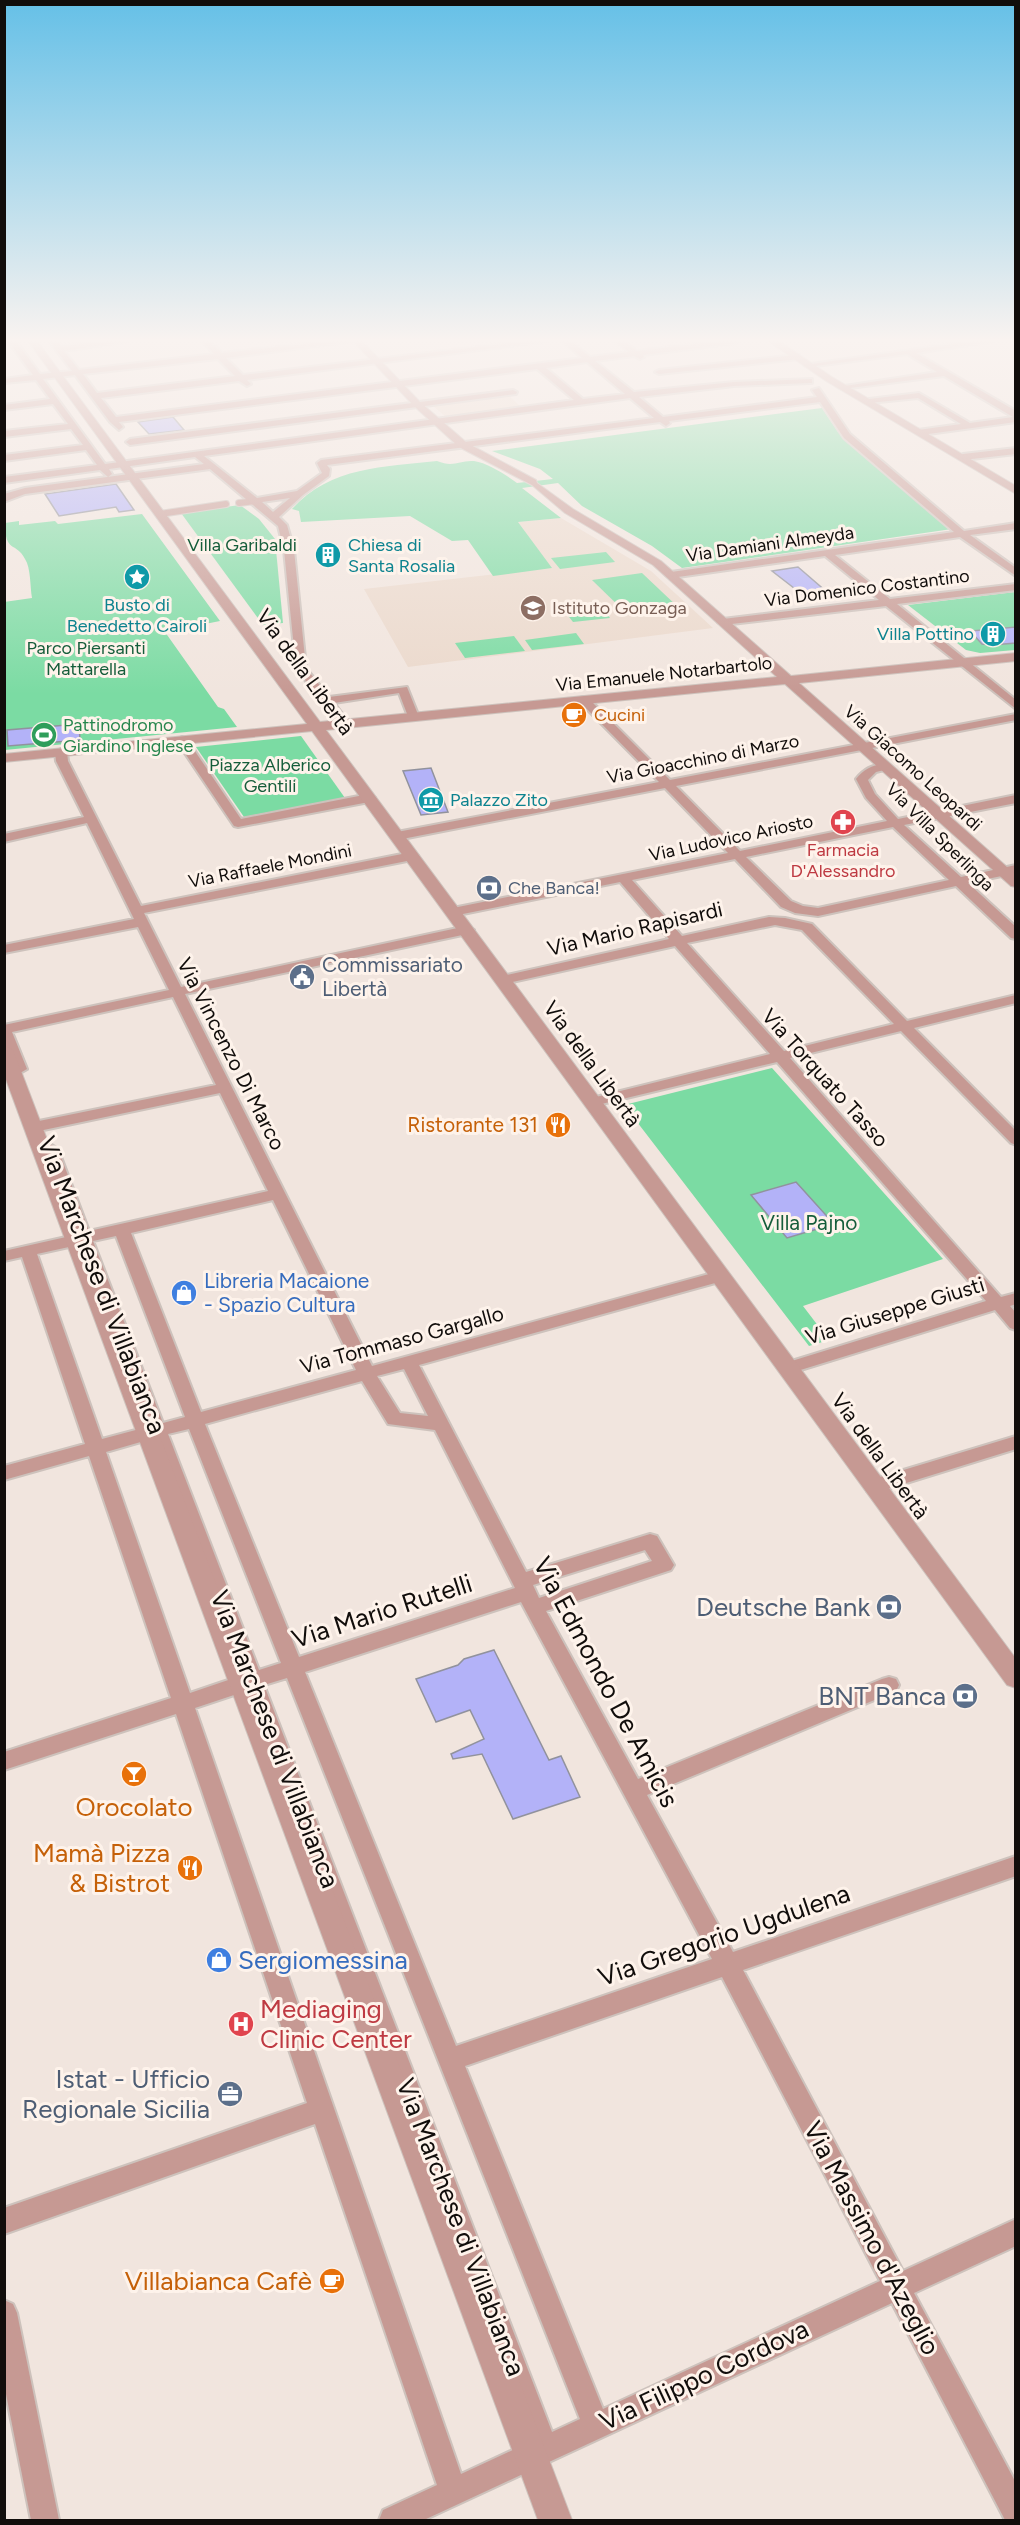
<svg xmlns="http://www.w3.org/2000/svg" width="1020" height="2525" font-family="Figtree,sans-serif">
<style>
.built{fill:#ebd9cc}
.green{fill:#7bdba3}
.building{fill:#b3b2f8;stroke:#91929d;stroke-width:1.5}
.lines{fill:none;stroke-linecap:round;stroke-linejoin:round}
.pedestrian-casing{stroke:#cdc2bc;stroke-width:8}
.minor-casing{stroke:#cdc2bc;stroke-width:4}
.tertiary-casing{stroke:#cdc2bc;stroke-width:2}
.pedestrian{stroke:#c69993;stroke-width:6}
.minor{fill:#c69993;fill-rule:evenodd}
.tertiary{fill:#c69993;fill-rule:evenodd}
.labels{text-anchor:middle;stroke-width:6;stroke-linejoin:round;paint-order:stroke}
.far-street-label{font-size:18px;fill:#110d0b;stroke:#fef3eb}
.far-park-label{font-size:18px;fill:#155d3a;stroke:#fef3eb}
.far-culture-label{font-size:18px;fill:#0d838f;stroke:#fef3eb;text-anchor:start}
.far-education-label{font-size:18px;fill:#785e54;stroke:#fef3eb;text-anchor:start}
.far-food-label{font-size:18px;fill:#c56008;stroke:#fef3eb;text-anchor:start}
.far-leisure-label{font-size:18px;fill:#27864d;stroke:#fef3eb;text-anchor:start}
.far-health-label{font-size:18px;fill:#be3a42;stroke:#fef3eb}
.far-service-label{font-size:18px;fill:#4e5e75;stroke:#fef3eb;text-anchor:start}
.street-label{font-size:21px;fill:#110d0b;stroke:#fef3eb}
.service-label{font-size:21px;fill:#4e5e75;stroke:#fef3eb;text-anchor:start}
.food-label{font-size:21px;fill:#c56008;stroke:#fef3eb;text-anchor:end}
.park-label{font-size:21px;fill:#155d3a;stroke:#fef3eb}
.shop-label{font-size:21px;fill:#366cbe;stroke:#fef3eb;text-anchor:start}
.near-street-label{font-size:26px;fill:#110d0b;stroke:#fef3eb}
.near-service-label{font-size:26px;fill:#4e5e75;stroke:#fef3eb;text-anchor:end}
.near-food-label{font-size:26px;fill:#c56008;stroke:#fef3eb;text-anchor:end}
.near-shop-label{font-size:26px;fill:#366cbe;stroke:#fef3eb;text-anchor:start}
.near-health-label{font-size:26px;fill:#be3a42;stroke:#fef3eb;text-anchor:start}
</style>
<rect width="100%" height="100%" fill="#f1e5de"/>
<g class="built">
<polygon points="508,395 521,407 446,417 432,405"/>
<polygon points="561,518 651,571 713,628 408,667 364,589 551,568 518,522"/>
</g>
<g class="green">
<path d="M 822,408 L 838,432 L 952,529 L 682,568 L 652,546 L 582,506 L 558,483 L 522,488 L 561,518 L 518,522 L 552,568 L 493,576 L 468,540 L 452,541 L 410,516 L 301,522 L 299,511 L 292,509 C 331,466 384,467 437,461 C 454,468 459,460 474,461 C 488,463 506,475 517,483 L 553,479 L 540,469 L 492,451 Z"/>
<polygon points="240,505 259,519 275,539 283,623 263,625 181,513"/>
<path d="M 142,514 L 220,621 L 165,632 L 218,707 L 224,709 L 237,727 L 5,750 L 4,602 L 32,598 C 30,587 31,568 25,559 C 16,541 5,554 5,523 L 19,521 L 19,525 L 55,521 L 58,524 Z"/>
<polygon points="606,552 615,562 560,569 551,558"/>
<polygon points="642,573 679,608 628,615 592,580"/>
<polygon points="1015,592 1015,650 980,653 966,650 908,605"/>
<polygon points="603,609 610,618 573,622 566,613"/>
<polygon points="576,633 584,644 532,650 525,640"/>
<polygon points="514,636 525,651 465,658 455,643"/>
<polygon points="301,736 345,798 244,817 196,747"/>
<polygon points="772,1068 943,1259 803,1306 829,1340 809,1346 624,1105"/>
</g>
<g class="building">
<polygon points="173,417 184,430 149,434 138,422"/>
<polygon points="116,484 134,510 119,512 116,507 59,516 45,494"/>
<polygon points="798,567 835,599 812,602 772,571"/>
<polygon points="1016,627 1016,643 992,645 982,644 970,631"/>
<polygon points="79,724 80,740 8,746 7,730"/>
<polygon points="431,768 448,812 421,815 403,771"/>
<polygon points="796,1182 834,1224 787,1238 751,1195"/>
<polygon points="494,1650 549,1760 561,1756 580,1797 513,1819 482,1754 453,1759 451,1754 484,1739 470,1710 436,1722 416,1679 458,1665 464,1659"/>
</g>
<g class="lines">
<g class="pedestrian-casing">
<g id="pedestrian">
<polyline points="239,503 255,501"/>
<polyline points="160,514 226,504"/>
</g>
</g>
<g class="minor-casing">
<g id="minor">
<path d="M 8,341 L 16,341 L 40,374 L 72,371 L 49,341 L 57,341 L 61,346 L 107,341 L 129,341 L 64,351 L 79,370 L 214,354 L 202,341 L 210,341 L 222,353 L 331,341 L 354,341 L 226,358 L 243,375 L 527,341 L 549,341 L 247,380 L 251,384 L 247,386 L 239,381 L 101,398 L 116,417 L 582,358 L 562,341 L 571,341 L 590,357 L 629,352 L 615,341 L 624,341 L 637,351 L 719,341 L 740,341 L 736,343 L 643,355 L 644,357 L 640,359 L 634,356 L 595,361 L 634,392 L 734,382 L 812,379 L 812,383 L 809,383 L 734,386 L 639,397 L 663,417 L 817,397 L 812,390 L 819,388 L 850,434 L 964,531 L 1016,523 L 1016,529 L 970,535 L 1016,568 L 1016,576 L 960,537 L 835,555 L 890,599 L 1016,584 L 1016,590 L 897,604 L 1016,700 L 1016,709 L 886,606 L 723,625 L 718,622 L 723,619 L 879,600 L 825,556 L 671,578 L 666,575 L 671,572 L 954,532 L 844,438 L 820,402 L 669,421 L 670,423 L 666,426 L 660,422 L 327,465 L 330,469 L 329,476 L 303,495 L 279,517 L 287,525 L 294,550 L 306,668 L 329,697 L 407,687 L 419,717 L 413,720 L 409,719 L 399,693 L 334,703 L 350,724 L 344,727 L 340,726 L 296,668 L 284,550 L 278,526 L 210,469 L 25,494 L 4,502 L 4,494 L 25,488 L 204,464 L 195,457 L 109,469 L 112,474 L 108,477 L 100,470 L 4,483 L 4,477 L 97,465 L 86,450 L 4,461 L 4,455 L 83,445 L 71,429 L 4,437 L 4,431 L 68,424 L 53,404 L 4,410 L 4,405 L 50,399 L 36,380 L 4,383 L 4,379 L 33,375 ZM 218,359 L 235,376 L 97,393 L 83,374 ZM 587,362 L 625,394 L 583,399 L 546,368 ZM 537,369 L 574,400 L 105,464 L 43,379 L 75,375 L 110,422 L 119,430 L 123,427 L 119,422 ZM 630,398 L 654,418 L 321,460 L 317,463 L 322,473 L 297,491 L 257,498 L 204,456 ZM 290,498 L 273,512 L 262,502 Z"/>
<polygon points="974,341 995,341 916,353 1016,411 1016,422 921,435 918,434 918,430 961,424 918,398 869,403 865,401 869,399 919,393 970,423 1013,417 944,376 842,389 838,387 937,372 907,354 808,367 804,365"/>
<polygon points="796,355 799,355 799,359 659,374 655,372 659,370"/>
<polygon points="513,390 517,392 516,394 130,445 126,442 130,439"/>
<polygon points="1016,448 1016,454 963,460 959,457 963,454"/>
<path d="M 584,697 L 588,698 L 670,780 L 1016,714 L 1016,720 L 676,786 L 740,851 L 887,821 L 866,798 L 856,779 C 864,769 875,763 888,765 L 888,769 L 876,772 L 868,780 L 875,794 L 898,819 L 1016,795 L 1016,803 L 904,825 L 961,877 L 1016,865 L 1016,873 L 968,883 L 1016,927 L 1016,939 L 1011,938 L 956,886 L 818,916 L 795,913 L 781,907 L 735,859 L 632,880 L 682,936 L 769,917 L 785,918 L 812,924 L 907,1021 L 1016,995 L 1016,1003 L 914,1028 L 1016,1131 L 1016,1145 L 1011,1143 L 901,1031 L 790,1058 L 1001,1297 L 1016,1293 L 1016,1304 L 1010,1306 L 1016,1313 L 1016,1330 L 1010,1328 L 995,1310 L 794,1372 L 782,1372 L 779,1368 L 782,1364 L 986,1301 L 777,1062 L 593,1106 L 588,1105 L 586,1102 L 588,1099 L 770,1054 L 675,946 L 503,984 L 498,983 L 496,980 L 498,977 L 669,939 L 620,882 L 453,916 L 446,912 L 453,908 L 728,853 L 665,788 L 397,840 L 391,836 L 397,832 L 659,782 L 580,702 L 580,698 ZM 893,827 L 949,880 L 818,908 L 803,906 L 791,901 L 746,857 ZM 775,925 L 802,930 L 894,1024 L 784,1051 L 687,943 Z"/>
<polygon points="182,737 186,738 241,819 369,794 375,798 369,802 238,827 234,826 176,740"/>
<path d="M 61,749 L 67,752 L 68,761 L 141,906 L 412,852 L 418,856 L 412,860 L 144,913 L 181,987 L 467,926 L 474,930 L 467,934 L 185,994 L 372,1366 L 720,1271 L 726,1272 L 728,1276 L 726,1280 L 419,1365 L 526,1572 L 650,1534 L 657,1536 L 674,1565 L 671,1570 L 546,1611 L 638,1779 L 882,1679 L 889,1677 L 896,1679 L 899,1685 L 896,1691 L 647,1795 L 733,1952 L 1016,1856 L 1016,1876 L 743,1970 L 903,2271 L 1016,2219 L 1016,2246 L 914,2293 L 1016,2483 L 1016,2520 L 1005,2520 L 892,2303 L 424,2520 L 379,2520 L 383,2510 L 437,2485 L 315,2124 L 4,2234 L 4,2208 L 307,2103 L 176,1714 L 4,1770 L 4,1752 L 171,1698 L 89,1456 L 4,1480 L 4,1466 L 85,1444 L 22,1257 L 4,1261 L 4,1251 L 75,1235 L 42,1149 L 50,1144 L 58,1149 L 89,1231 L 268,1191 L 220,1093 L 34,1132 L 26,1127 L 34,1122 L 216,1085 L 173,997 L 12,1032 L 27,1069 L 20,1073 C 3,1069 4,1038 4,1025 L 169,990 L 138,927 L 4,953 L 4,945 L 134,919 L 87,823 L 4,842 L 4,834 L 84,817 L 56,761 L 55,752 ZM 273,1200 L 356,1370 L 201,1412 L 131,1233 ZM 116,1236 L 185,1417 L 163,1423 L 93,1241 ZM 78,1245 L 147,1427 L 102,1439 L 37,1254 ZM 404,1369 L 428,1416 L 400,1413 L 377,1376 ZM 362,1381 L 388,1424 L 435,1430 L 515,1588 L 299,1657 L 205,1424 ZM 189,1429 L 195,1444 L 281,1663 L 259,1670 L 168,1434 ZM 151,1439 L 240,1676 L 190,1693 L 106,1452 ZM 645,1550 L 652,1561 L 539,1598 L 533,1585 ZM 521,1602 L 712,1959 L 456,2046 L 305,1672 ZM 287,1678 L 580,2419 L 552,2432 L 264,1685 ZM 246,1691 L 528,2443 L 461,2474 L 195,1708 ZM 722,1977 L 880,2281 L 603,2409 L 465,2066 Z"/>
<polygon points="1016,1436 1016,1449 874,1493 867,1491 865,1486 867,1481"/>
<polygon points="4,2300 13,2304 17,2313 59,2520 31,2520 4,2384"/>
</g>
</g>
<g class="tertiary-casing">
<g id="tertiary">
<polygon points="28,341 37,341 320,722 777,677 653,565 565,513 532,485 459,447 414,406 353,341 362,341 420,402 467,443 536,480 537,483 573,509 661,561 791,676 1016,653 1016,661 799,683 1016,875 1016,887 1011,886 785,684 326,730 1016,1659 1016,1688 1007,1685 312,731 4,762 4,754 307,724"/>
<polygon points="768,341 779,341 832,377 1016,486 1016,494 826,381"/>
<polygon points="4,1045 13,1050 572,2520 538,2520 4,1074"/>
</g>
</g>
<use href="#pedestrian" class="pedestrian"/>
<use href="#minor" class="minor"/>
<use href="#tertiary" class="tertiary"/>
</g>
<linearGradient id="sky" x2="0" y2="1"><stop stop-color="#65c0e7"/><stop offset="0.49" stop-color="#f9f3f0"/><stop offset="1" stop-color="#f9f3f0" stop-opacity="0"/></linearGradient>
<rect width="1020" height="694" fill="url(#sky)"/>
<defs>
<g id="building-disc" transform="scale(1.35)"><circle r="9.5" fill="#0f9aa8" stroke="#fef3eb"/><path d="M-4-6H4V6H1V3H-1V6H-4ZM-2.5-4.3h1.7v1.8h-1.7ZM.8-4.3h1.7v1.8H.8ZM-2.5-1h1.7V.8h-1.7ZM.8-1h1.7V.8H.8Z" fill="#fff"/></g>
<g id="sight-disc" transform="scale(1.35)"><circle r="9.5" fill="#0f9aa8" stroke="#fef3eb"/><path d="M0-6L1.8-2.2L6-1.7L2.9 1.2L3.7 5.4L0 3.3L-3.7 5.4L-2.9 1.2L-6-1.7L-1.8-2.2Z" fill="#fff"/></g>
<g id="school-disc" transform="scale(1.35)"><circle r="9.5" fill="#8d6e63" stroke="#fef3eb"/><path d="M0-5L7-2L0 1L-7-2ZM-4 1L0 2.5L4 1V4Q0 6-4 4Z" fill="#fff"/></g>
<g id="cafe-disc" transform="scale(1.35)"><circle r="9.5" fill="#e8710a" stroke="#fef3eb"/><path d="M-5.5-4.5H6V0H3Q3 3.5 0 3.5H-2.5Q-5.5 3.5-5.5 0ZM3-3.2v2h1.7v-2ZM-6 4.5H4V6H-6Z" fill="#fff"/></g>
<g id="stadium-disc" transform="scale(1.35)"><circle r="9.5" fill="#2e9e5b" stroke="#fef3eb"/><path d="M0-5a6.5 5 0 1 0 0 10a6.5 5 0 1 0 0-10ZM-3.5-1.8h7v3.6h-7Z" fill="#fff"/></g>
<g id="museum-disc" transform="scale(1.35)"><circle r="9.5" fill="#0f9aa8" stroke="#fef3eb"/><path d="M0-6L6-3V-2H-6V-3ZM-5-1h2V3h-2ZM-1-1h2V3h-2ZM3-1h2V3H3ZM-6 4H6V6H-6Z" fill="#fff"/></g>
<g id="pharmacy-disc" transform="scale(1.35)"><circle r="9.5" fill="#e0444e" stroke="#fef3eb"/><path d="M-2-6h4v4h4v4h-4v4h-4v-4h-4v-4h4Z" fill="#fff"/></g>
<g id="bank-disc" transform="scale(1.35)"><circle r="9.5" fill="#5c6f8a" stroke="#fef3eb"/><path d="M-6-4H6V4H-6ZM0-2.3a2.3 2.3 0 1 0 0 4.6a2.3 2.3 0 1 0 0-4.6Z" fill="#fff"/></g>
<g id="civic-disc" transform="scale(1.35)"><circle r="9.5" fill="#5c6f8a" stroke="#fef3eb"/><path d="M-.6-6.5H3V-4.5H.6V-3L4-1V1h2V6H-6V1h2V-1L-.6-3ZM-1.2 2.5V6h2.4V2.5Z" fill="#fff"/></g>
<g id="restaurant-disc" transform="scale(1.35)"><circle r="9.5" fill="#e8710a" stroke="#fef3eb"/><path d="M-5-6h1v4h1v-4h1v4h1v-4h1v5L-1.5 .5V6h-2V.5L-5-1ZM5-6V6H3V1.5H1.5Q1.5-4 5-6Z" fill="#fff"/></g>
<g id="shop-disc" transform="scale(1.35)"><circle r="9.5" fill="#3f7fe0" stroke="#fef3eb"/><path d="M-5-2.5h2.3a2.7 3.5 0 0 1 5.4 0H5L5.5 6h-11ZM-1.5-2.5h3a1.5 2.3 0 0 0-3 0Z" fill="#fff"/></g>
<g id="bar-disc" transform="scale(1.35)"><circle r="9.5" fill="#e8710a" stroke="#fef3eb"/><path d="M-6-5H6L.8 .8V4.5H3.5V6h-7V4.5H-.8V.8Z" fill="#fff"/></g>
<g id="hospital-disc" transform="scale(1.35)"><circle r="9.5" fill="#e0444e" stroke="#fef3eb"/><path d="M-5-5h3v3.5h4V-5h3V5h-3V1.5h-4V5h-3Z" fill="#fff"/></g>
<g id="office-disc" transform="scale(1.35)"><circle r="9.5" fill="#5c6f8a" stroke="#fef3eb"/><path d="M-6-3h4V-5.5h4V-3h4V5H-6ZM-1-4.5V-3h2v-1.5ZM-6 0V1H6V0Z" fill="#fff"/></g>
</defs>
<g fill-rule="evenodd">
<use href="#building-disc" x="328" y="555"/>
<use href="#sight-disc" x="137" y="577"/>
<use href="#school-disc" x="533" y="608"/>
<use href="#building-disc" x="993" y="634"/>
<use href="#cafe-disc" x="574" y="715"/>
<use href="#stadium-disc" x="44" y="735"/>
<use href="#museum-disc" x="431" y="800"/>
<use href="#pharmacy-disc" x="843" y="822"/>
<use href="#bank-disc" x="489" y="888"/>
<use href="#civic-disc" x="302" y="977"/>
<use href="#restaurant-disc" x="558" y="1125"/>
<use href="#shop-disc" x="184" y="1293"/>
<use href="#bank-disc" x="889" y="1607"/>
<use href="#bank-disc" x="965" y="1696"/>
<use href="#bar-disc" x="134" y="1774"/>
<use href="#restaurant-disc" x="190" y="1868"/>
<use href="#shop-disc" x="219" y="1960"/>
<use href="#hospital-disc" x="241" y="2024"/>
<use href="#office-disc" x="230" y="2094"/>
<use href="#cafe-disc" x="332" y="2281"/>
</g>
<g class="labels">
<g class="far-street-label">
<text transform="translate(770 544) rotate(-8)" y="6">Via Damiani Almeyda</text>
<text transform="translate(867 588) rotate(-7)" y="6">Via Domenico Costantino</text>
<text transform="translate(664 674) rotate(-6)" y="6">Via Emanuele Notarbartolo</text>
<text transform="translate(703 759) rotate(-11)" y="6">Via Gioacchino di Marzo</text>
<text transform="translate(913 768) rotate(42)" y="6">Via Giacomo Leopardi</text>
<text transform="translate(940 837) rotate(45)" y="6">Via Villa Sperlinga</text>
<text transform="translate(731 838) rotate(-12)" y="6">Via Ludovico Ariosto</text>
<text transform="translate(270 866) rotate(-11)" y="6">Via Raffaele Mondini</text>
</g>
<g class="far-park-label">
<text x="242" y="551">Villa Garibaldi</text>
<text x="86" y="654">Parco Piersanti<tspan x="86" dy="21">Mattarella</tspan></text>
<text x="270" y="771">Piazza Alberico<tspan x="270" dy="21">Gentili</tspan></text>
</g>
<g class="far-culture-label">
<text x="348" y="551">Chiesa di<tspan x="348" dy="21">Santa Rosalia</tspan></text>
<text x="137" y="611" text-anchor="middle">Busto di<tspan x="137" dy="21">Benedetto Cairoli</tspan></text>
<text x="974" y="640" text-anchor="end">Villa Pottino</text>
<text x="450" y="806">Palazzo Zito</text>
</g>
<g class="far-education-label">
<text x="552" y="614">Istituto Gonzaga</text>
</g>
<g class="far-food-label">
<text x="594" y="721">Cucini</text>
</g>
<g class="far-leisure-label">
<text x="63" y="731">Pattinodromo<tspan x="63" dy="21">Giardino Inglese</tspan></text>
</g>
<g class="far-health-label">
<text x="843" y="856">Farmacia<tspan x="843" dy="21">D'Alessandro</tspan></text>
</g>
<g class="far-service-label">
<text x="508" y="894">Che Banca!</text>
</g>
<g class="street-label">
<text transform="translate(305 672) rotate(54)" y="7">Via della Libertà</text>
<text transform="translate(635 929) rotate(-13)" y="7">Via Mario Rapisardi</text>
<text transform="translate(231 1054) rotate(63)" y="7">Via Vincenzo Di Marco</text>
<text transform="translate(592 1064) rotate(54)" y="7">Via della Libertà</text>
<text transform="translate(825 1078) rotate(48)" y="7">Via Torquato Tasso</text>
<text transform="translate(895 1311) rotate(-17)" y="7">Via Giuseppe Giusti</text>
<text transform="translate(402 1340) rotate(-15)" y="7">Via Tommaso Gargallo</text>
<text transform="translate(880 1456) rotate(54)" y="7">Via della Libertà</text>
</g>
<g class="service-label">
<text x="322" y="972">Commissariato<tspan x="322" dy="24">Libertà</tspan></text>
</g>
<g class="food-label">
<text x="538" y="1132">Ristorante 131</text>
</g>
<g class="park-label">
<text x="809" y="1230">Villa Pajno</text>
</g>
<g class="shop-label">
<text x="204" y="1288">Libreria Macaione<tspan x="204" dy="24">- Spazio Cultura</tspan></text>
</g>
<g class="near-street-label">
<text transform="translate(102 1285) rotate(69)" y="9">Via Marchese di Villabianca</text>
<text transform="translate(382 1611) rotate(-18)" y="9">Via Mario Rutelli</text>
<text transform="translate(606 1682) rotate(62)" y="9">Via Edmondo De Amicis</text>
<text transform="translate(275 1739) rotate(69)" y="9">Via Marchese di Villabianca</text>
<text transform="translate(724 1935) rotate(-19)" y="9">Via Gregorio Ugdulena</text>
<text transform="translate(461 2227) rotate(69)" y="9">Via Marchese di Villabianca</text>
<text transform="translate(872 2238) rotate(62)" y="9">Via Massimo d'Azeglio</text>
<text transform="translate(704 2375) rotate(-25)" y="9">Via Filippo Cordova</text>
</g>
<g class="near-service-label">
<text x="870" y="1616">Deutsche Bank</text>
<text x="946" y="1705">BNT Banca</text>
<text x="210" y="2088">Istat - Ufficio<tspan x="210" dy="30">Regionale Sicilia</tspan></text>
</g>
<g class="near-food-label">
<text x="134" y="1816" text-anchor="middle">Orocolato</text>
<text x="170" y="1862">Mamà Pizza<tspan x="170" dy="30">&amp; Bistrot</tspan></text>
<text x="312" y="2290">Villabianca Cafè</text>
</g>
<g class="near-shop-label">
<text x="238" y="1969">Sergiomessina</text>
</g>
<g class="near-health-label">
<text x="260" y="2018">Mediaging<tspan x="260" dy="30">Clinic Center</tspan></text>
</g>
</g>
<rect width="1020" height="2525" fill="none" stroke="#110d0b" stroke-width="12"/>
</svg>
